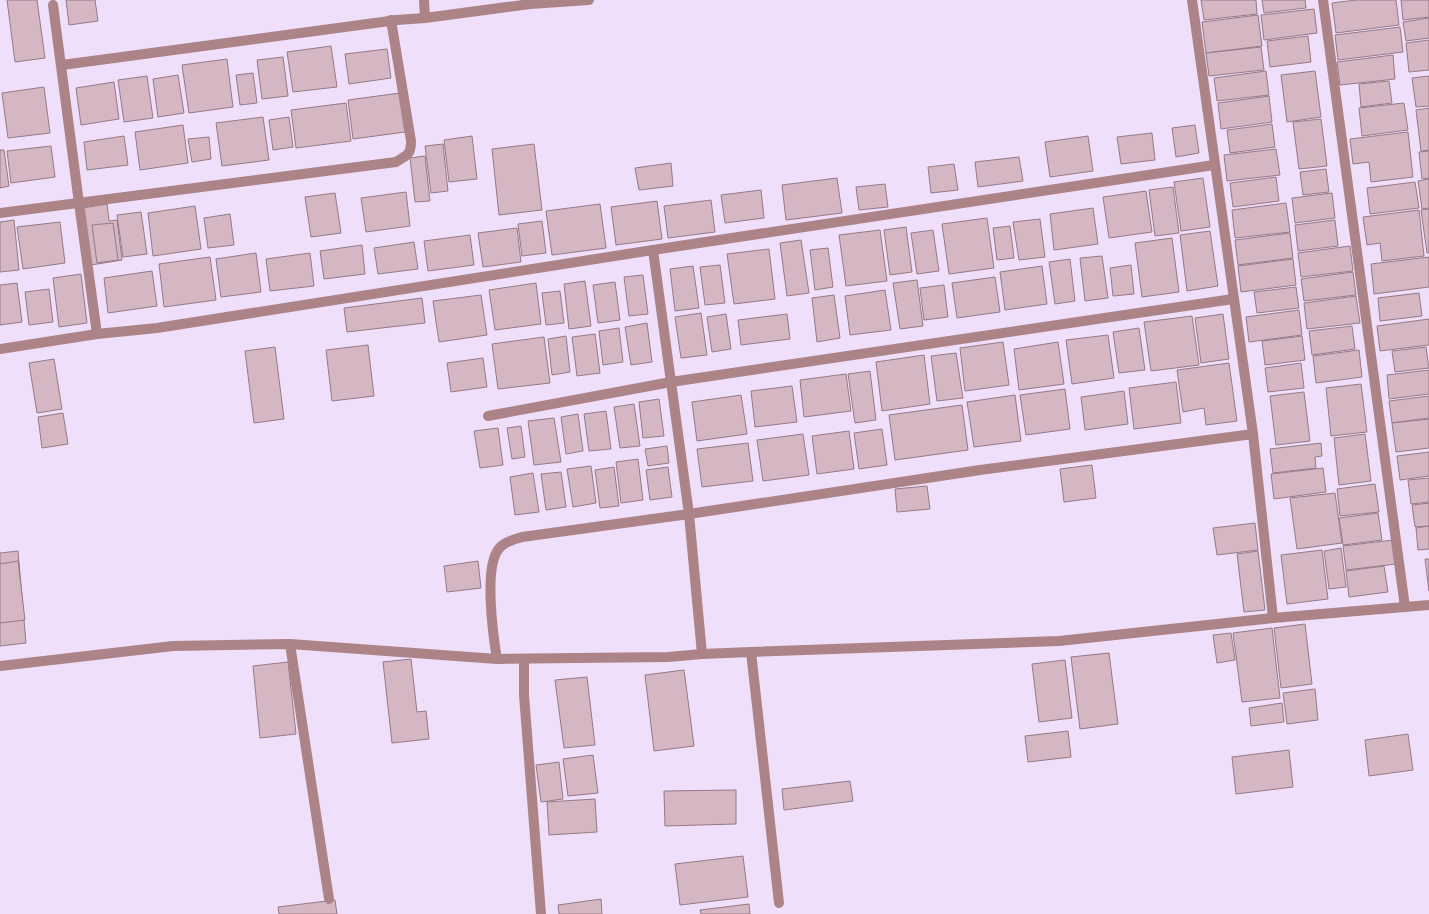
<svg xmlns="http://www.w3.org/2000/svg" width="1429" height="914" font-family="'PT Sans',sans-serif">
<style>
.building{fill:#d5b7c4;stroke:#967986}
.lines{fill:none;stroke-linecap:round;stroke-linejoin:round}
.minor{stroke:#ac8387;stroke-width:10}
</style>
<rect width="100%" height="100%" fill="#efdffa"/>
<g class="building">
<polygon points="7,0 37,0 45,58 15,62"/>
<polygon points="66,0 95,0 98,21 69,25"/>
<polygon points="1201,0 1256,0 1257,14 1204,20"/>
<polygon points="1262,0 1305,0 1306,8 1264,13"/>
<polygon points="1356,0 1396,0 1399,25 1336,33 1332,3"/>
<polygon points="1401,0 1429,0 1429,17 1403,20"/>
<polygon points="1314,9 1317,33 1264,40 1261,15"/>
<polygon points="1258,15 1262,46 1206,53 1202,22"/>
<polygon points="1429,18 1429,38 1406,41 1403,22"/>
<polygon points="1400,27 1403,52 1338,60 1335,35"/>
<polygon points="1308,36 1311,62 1270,67 1267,41"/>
<polygon points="1429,40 1429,70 1409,72 1406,43"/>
<polygon points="331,46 337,87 293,92 287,52"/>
<polygon points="1261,47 1264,70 1209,76 1206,53"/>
<polygon points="387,49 391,78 349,84 345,54"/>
<polygon points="1393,55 1395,79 1340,85 1337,62"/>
<polygon points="283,57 288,96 262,99 257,60"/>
<polygon points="227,59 233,107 189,113 182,65"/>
<polygon points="1266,71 1269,95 1217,101 1214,78"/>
<polygon points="1315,71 1321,117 1287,122 1281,75"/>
<polygon points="253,73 257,103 240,105 236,75"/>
<polygon points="178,75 184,113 158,117 153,79"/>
<polygon points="147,76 153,118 124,122 118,80"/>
<polygon points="1429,76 1429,106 1416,107 1412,78"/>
<polygon points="1389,81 1392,103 1361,107 1359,84"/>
<polygon points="114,82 119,119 81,125 76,88"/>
<polygon points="44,87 50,133 8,138 2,93"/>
<polygon points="400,93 405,132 353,139 348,100"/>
<polygon points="1269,96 1272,122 1221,129 1218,103"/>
<polygon points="346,103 351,141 296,148 291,110"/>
<polygon points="1404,103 1408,130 1362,136 1359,108"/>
<polygon points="1429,108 1429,150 1421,151 1416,110"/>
<polygon points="263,117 269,160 222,166 216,123"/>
<polygon points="289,117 293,147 273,150 269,120"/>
<polygon points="1321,119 1327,166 1299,169 1293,122"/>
<polygon points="1272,124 1275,147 1230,153 1227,130"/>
<polygon points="183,125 188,163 140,170 135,132"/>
<polygon points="1195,125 1199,153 1176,157 1172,128"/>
<polygon points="1408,132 1413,177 1371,182 1369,162 1353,164 1350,139"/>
<polygon points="1152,133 1155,160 1121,164 1117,137"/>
<polygon points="124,136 128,165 87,170 84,142"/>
<polygon points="472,136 477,179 449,182 444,140"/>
<polygon points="1088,136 1093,171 1050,177 1045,142"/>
<polygon points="209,137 211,159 192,162 188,139"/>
<polygon points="443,144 448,191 431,193 425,146"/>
<polygon points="534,144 542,210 499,215 492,149"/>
<polygon points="51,146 55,177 11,183 7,151"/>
<polygon points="1276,149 1280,175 1227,181 1224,155"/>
<polygon points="0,150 4,150 9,186 0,188"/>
<polygon points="1429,151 1429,178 1422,179 1419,152"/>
<polygon points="425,156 430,201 415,202 410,158"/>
<polygon points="1019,157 1023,181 978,187 975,162"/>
<polygon points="671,163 673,186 639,190 635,168"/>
<polygon points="954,164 958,190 931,193 928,167"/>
<polygon points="1326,169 1329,192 1303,195 1300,172"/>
<polygon points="1276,177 1279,201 1233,207 1230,183"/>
<polygon points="837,178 842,213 786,220 782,185"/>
<polygon points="1203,178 1210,227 1181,231 1174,182"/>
<polygon points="1429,179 1429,208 1422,209 1418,181"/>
<polygon points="1415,182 1419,208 1370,214 1367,188"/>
<polygon points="885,184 888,207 859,210 856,187"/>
<polygon points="1173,187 1179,233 1155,236 1149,190"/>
<polygon points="761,190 764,218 725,223 721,195"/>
<polygon points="1146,191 1152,232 1109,238 1103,197"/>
<polygon points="406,192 410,226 366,232 361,198"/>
<polygon points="335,193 341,233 311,237 305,197"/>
<polygon points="1332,193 1335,218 1295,223 1292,198"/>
<polygon points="711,200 715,232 668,238 664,206"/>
<polygon points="657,201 662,239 616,245 611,207"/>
<polygon points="1286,203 1290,232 1235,238 1232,210"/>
<polygon points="107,204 109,221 117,220 122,260 91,265 83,208"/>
<polygon points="600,204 606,248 552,255 546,211"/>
<polygon points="195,206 201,249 153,256 148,213"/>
<polygon points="1093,208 1098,244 1054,250 1050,214"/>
<polygon points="1429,209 1429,253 1427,253 1421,210"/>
<polygon points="1419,210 1424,256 1382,261 1380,243 1367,245 1363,217"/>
<polygon points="141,212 147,254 123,257 117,215"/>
<polygon points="230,214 234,245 208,248 204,218"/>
<polygon points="987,218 994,268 949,274 942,224"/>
<polygon points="1040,219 1045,257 1019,260 1013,222"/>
<polygon points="14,220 19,270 0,272 0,222"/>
<polygon points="1335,220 1338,246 1298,251 1295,225"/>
<polygon points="542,221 546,253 522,256 518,224"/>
<polygon points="60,222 65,263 23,269 17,227"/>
<polygon points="113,223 118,260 97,263 92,225"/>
<polygon points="1010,226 1014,258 997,260 993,228"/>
<polygon points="906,227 912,272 890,275 884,230"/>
<polygon points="517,228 521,262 483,267 478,233"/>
<polygon points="880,230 887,281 846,286 839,235"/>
<polygon points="933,230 939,271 917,274 911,233"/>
<polygon points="1210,231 1218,286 1187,291 1180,235"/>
<polygon points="1290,233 1293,258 1238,265 1235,240"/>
<polygon points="470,235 474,265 428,271 424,241"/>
<polygon points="1172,238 1179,292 1142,297 1135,243"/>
<polygon points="801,240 809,293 787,296 780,243"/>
<polygon points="414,242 418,269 378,274 374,248"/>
<polygon points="362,245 365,274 324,279 320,251"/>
<polygon points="1350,246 1353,271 1301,277 1298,253"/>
<polygon points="828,248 833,287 815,290 810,250"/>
<polygon points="769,249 775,299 734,304 727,254"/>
<polygon points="256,253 261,292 221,297 216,259"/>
<polygon points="310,253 314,286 270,291 266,259"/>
<polygon points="1102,256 1108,298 1085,301 1080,258"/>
<polygon points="210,257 216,300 164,307 159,264"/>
<polygon points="1429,257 1429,287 1374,294 1371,264"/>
<polygon points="1070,259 1075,301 1055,304 1049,262"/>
<polygon points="1293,259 1296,285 1241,292 1238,266"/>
<polygon points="720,265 725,303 705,305 700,267"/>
<polygon points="1131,265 1134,294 1113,296 1110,268"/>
<polygon points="693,266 699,308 675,311 670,269"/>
<polygon points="1042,266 1047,304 1005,310 1000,272"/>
<polygon points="152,271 157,306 108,313 104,278"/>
<polygon points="1353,272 1356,295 1304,301 1301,279"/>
<polygon points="81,274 87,323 59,327 53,278"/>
<polygon points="643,275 648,314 629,316 624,277"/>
<polygon points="995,277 1000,312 957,318 952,283"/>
<polygon points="917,280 923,326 900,329 893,283"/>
<polygon points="585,281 591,326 569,329 564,284"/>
<polygon points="615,282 620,320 598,323 593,285"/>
<polygon points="17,283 22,322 0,325 0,285"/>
<polygon points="536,283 541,324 495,330 489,290"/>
<polygon points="944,285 948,317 924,320 920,288"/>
<polygon points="1296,287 1299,308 1257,313 1254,292"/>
<polygon points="49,289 53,322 29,325 25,292"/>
<polygon points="885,290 891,330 850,335 845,296"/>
<polygon points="560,291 564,323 546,325 542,293"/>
<polygon points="1419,293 1422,316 1380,321 1378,298"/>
<polygon points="481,295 487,335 439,342 433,301"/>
<polygon points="834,295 840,338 817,342 812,298"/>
<polygon points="1356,296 1360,323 1307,329 1304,303"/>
<polygon points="422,298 425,323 347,332 344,308"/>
<polygon points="1299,310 1302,335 1249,342 1246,317"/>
<polygon points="701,313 707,355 681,358 675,317"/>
<polygon points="726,314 731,349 712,352 707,317"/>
<polygon points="787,314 790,339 741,345 738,320"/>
<polygon points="1223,314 1229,359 1201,363 1195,318"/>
<polygon points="1192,316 1199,365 1151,371 1144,322"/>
<polygon points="1429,319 1429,345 1380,351 1377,326"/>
<polygon points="647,323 652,362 631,365 625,327"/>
<polygon points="1352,326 1355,349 1312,355 1309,331"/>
<polygon points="619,328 623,362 603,365 599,331"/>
<polygon points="1139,328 1145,370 1119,373 1113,332"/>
<polygon points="595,334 600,373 577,376 572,337"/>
<polygon points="1108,335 1114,378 1072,384 1066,340"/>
<polygon points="566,336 570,372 552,375 548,339"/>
<polygon points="1302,336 1305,360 1265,365 1262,341"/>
<polygon points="544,337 550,383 498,389 492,344"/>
<polygon points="1003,342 1009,385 965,391 960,348"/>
<polygon points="1058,342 1064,384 1019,390 1014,349"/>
<polygon points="368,345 374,396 332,401 326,350"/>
<polygon points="275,347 284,419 254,423 245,351"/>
<polygon points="1426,347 1429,368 1395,372 1392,351"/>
<polygon points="1359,350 1362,377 1316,383 1313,356"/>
<polygon points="956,353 963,398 937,401 931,356"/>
<polygon points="924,355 930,404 882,411 876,362"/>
<polygon points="483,358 487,387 451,392 447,363"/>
<polygon points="54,359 62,409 37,413 29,363"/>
<polygon points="1229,363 1237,421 1206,425 1204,408 1183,412 1177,370"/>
<polygon points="1301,363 1304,388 1268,392 1265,368"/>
<polygon points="1429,370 1429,394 1389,399 1387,375"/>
<polygon points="870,371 876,420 855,423 848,374"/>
<polygon points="846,374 851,411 804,417 800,380"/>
<polygon points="1176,382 1181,423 1134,429 1129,388"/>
<polygon points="1361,384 1367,432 1331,436 1326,388"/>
<polygon points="792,386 797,422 755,427 751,391"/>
<polygon points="1065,389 1070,429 1026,435 1020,395"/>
<polygon points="1124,391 1128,424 1085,430 1081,397"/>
<polygon points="1304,392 1310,441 1276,445 1270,396"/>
<polygon points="741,395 747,434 697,441 692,402"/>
<polygon points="1015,395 1021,441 974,447 967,402"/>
<polygon points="1429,396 1429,418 1392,423 1389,401"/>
<polygon points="659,399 664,436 643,438 639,402"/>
<polygon points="634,404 640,446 620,448 614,407"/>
<polygon points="962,405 968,450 895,460 889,415"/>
<polygon points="606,411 611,449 589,451 584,414"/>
<polygon points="63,413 68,444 42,448 38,417"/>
<polygon points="578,414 583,451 566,454 561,417"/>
<polygon points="554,418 561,462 534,465 528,421"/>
<polygon points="1429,419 1429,448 1396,452 1392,423"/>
<polygon points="521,426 525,457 512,459 507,428"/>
<polygon points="498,428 503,465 480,468 474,431"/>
<polygon points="882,429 887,465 859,469 854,433"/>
<polygon points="849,431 854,469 817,474 812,436"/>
<polygon points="803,434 809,475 763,481 757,440"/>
<polygon points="1365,434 1371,481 1339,485 1334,438"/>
<polygon points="748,443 753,481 702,487 697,449"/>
<polygon points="1321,443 1322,456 1315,457 1316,468 1273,473 1270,449"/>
<polygon points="667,446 669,463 648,466 645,449"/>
<polygon points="1429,452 1429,476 1400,480 1397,456"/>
<polygon points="638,459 643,500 621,503 616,462"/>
<polygon points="1092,465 1096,498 1064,502 1060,469"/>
<polygon points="591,466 596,503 573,507 567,469"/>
<polygon points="614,467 619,506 600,508 595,470"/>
<polygon points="668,467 672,497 650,500 646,470"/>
<polygon points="1323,468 1326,492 1274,499 1271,474"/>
<polygon points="561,472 566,507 546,510 541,474"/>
<polygon points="533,473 539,512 515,515 510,477"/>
<polygon points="1429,478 1429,502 1411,504 1408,480"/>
<polygon points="1375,484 1379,512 1340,516 1337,489"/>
<polygon points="927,486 930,509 897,512 895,489"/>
<polygon points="1335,493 1342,543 1297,549 1290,498"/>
<polygon points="1429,503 1429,526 1415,527 1412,505"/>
<polygon points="1378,513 1382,540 1343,545 1339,518"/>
<polygon points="1255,523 1258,550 1217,555 1213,528"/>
<polygon points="1429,526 1429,549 1418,550 1416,528"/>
<polygon points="1393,540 1396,564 1346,570 1343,546"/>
<polygon points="1341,548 1346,587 1329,589 1324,551"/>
<polygon points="1322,550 1328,599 1287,604 1281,555"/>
<polygon points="18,551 26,643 0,646 0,553"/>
<polygon points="1258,551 1265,610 1244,612 1237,554"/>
<polygon points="1425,559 1429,559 1429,591"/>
<polygon points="18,561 25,620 0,623 0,564"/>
<polygon points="478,561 481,588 447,592 444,566"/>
<polygon points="1384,566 1388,592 1349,597 1346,571"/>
<polygon points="1305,624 1312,684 1281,688 1274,628"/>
<polygon points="1272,628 1280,698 1242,702 1233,633"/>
<polygon points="1231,633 1235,660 1217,663 1213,635"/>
<polygon points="1109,653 1118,724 1080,729 1071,657"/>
<polygon points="411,659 417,712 426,711 429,739 392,743 383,662"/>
<polygon points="1065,660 1072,718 1039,722 1032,664"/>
<polygon points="288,662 296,734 260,738 253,666"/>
<polygon points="684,670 694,746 654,751 645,675"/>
<polygon points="587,677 595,745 564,748 555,680"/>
<polygon points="1315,689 1318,720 1287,724 1283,693"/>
<polygon points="1282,703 1284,722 1251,726 1249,708"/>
<polygon points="1068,731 1071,757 1028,762 1025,736"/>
<polygon points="1408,734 1413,770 1369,776 1365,740"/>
<polygon points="1289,750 1293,787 1236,794 1232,757"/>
<polygon points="593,755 598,793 568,796 563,759"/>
<polygon points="559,762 563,799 541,802 536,765"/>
<polygon points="850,781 853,801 784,810 782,789"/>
<polygon points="736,790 736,824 665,826 664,791"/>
<polygon points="595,799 597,832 549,835 547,802"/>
<polygon points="743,856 748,897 680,905 675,864"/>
<polygon points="601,899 602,914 559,914 558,905"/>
<polygon points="335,900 337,914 279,914 278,907"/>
<polygon points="749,904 750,914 701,914 700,910"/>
</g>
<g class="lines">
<g class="minor">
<polyline points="424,0 425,18"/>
<polyline points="1192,0 1253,434 1273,618"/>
<polyline points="1323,0 1405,607"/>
<polyline points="53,5 79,203 97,334"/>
<polyline points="62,65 397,20 425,18 530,4 589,0"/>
<path d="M 0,213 L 396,162 C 407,155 411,155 411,141 L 391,20"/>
<polyline points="653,250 689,514 702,654"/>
<polyline points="0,349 97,334 157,328 653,250 1214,165"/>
<polyline points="488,416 671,382 1233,299"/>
<polyline points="290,644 329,899"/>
<polyline points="751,652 779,903"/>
<path d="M 497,659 C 493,635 484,569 498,550 C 503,542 513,540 522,537 L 689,514 L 980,470 L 1253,434"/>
<polyline points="524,660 524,695 541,914"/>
<polyline points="0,666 173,646 290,644 497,659 668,657 702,654 751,652 1059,641 1273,618 1429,605"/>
</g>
</g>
</svg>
